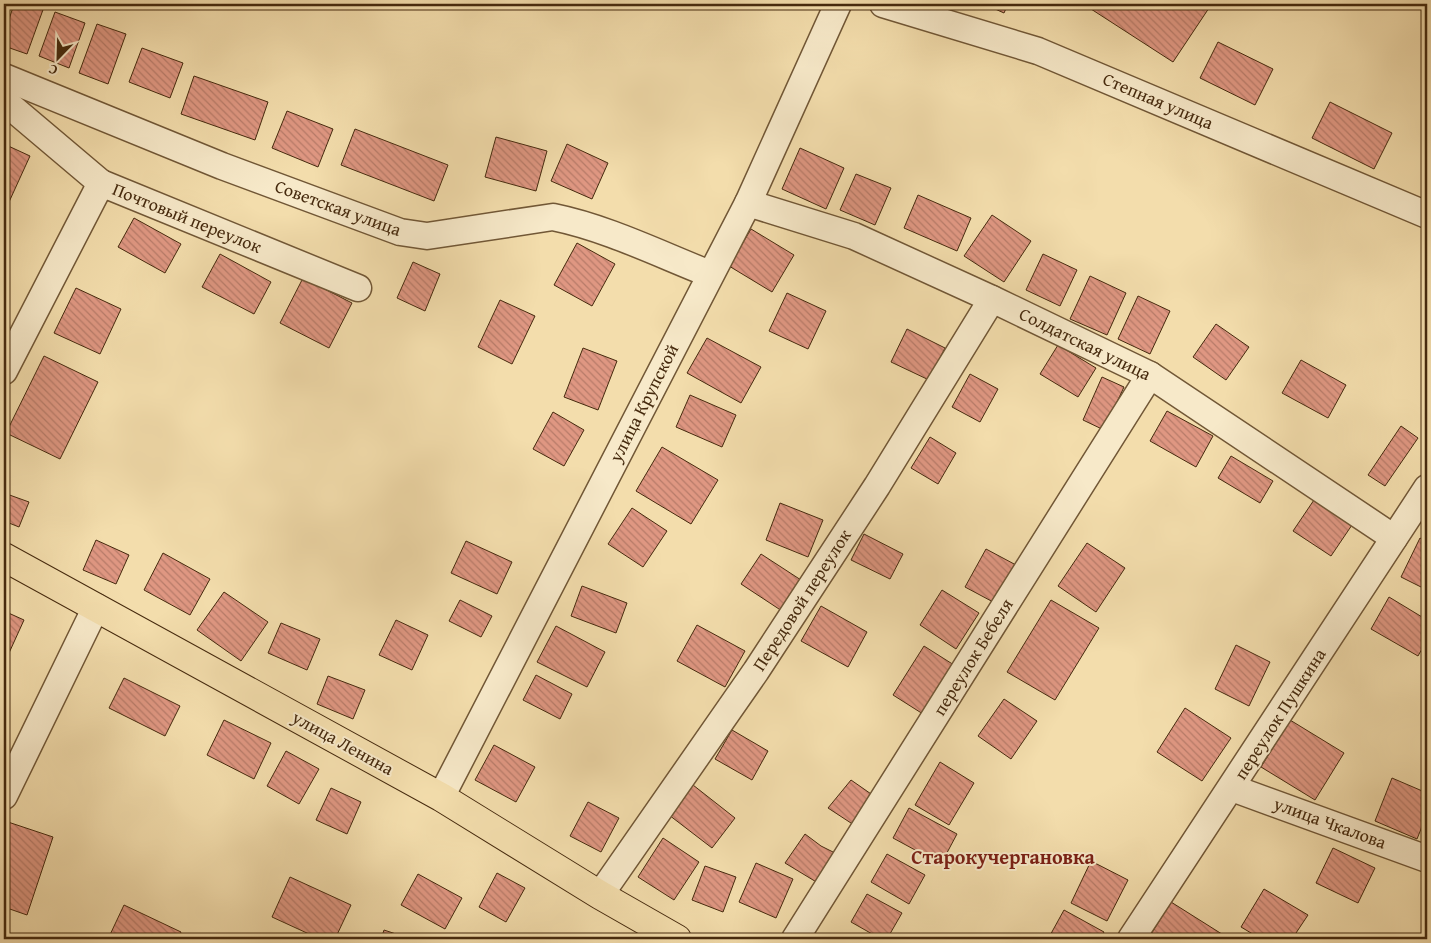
<svg xmlns="http://www.w3.org/2000/svg" width="1431" height="943" font-family="'Gentium Book Plus',serif">
<style>
.building{fill:url(#building-back-hatch);stroke:#462a0e}
.lines{fill:none;stroke-linecap:round;stroke-linejoin:round}
.minor-casing{stroke:#715736;stroke-width:29}
.major-casing{stroke:#462a0e;stroke-width:30}
.minor{stroke:#f7e9c9;stroke-width:26}
.major{stroke:#f3ddac;stroke-width:28}
.labels{text-anchor:middle;stroke-width:4;stroke-linejoin:round;paint-order:stroke}
.street-label{font-size:18px;fill:#462a0e;stroke:#f7e9c9}
.quarter-label{font-size:20px;font-weight:bold;fill:#7a1f14;stroke:#f7e9c9}
</style>
<defs>
<pattern id="building-back-hatch" width="6" height="6" patternUnits="userSpaceOnUse" patternTransform="scale(1.25)"><rect width="6" height="6" fill="#df9782"/><path d="M-1 5l2 2M0 0l6 6M5-1l2 2" fill="none" stroke="#b77b69"/></pattern>
</defs>
<rect width="100%" height="100%" fill="#f3ddac"/>
<filter id="stains"><feTurbulence type="fractalNoise" baseFrequency=".004" numOctaves="4"/><feColorMatrix values="0 0 0 0 .2 0 0 0 0 .09 0 0 0 0 .02 0 0 0 .5 -.17"/></filter>
<radialGradient id="worn" r=".72"><stop offset=".6" stop-color="#630" stop-opacity="0"/><stop offset="1" stop-color="#630" stop-opacity=".3"/></radialGradient>
<g class="building">
<polygon points="14,4 34,4 44,7 27,54 4,46 4,35"/>
<polygon points="984,4 1008,4 1004,13"/>
<polygon points="1094,4 1202,4 1209,8 1173,62 1091,9"/>
<polygon points="55,12 85,23 69,68 39,56"/>
<polygon points="97,24 126,34 108,84 79,73"/>
<polygon points="1218,42 1273,69 1255,105 1200,78"/>
<polygon points="142,48 183,63 170,98 129,82"/>
<polygon points="194,76 268,102 255,140 181,114"/>
<polygon points="1330,102 1392,133 1374,169 1312,138"/>
<polygon points="287,111 333,129 318,167 272,148"/>
<polygon points="355,129 448,165 434,201 341,165"/>
<polygon points="496,137 547,151 536,191 485,177"/>
<polygon points="4,144 30,156 9,202 4,200"/>
<polygon points="567,144 608,163 592,199 551,181"/>
<polygon points="800,148 844,168 826,209 782,189"/>
<polygon points="856,174 891,188 875,225 840,210"/>
<polygon points="918,195 971,218 957,251 904,228"/>
<polygon points="992,215 1031,241 1004,282 964,256"/>
<polygon points="134,218 181,244 165,273 118,247"/>
<polygon points="751,229 794,255 772,292 729,266"/>
<polygon points="577,243 615,264 592,306 554,285"/>
<polygon points="220,254 271,282 254,314 202,287"/>
<polygon points="1043,254 1077,270 1060,306 1026,290"/>
<polygon points="413,262 440,274 425,311 397,298"/>
<polygon points="1090,276 1126,293 1107,335 1070,319"/>
<polygon points="303,278 352,303 329,348 280,323"/>
<polygon points="76,288 121,309 100,354 54,333"/>
<polygon points="787,293 826,311 808,349 769,331"/>
<polygon points="1138,296 1170,311 1150,354 1118,339"/>
<polygon points="500,300 535,316 512,364 478,347"/>
<polygon points="1216,324 1249,347 1226,380 1193,357"/>
<polygon points="907,329 945,348 929,380 891,362"/>
<polygon points="707,338 761,367 741,403 687,373"/>
<polygon points="1058,345 1096,368 1078,397 1040,374"/>
<polygon points="583,348 617,361 598,410 564,397"/>
<polygon points="44,356 98,382 60,459 6,433"/>
<polygon points="1301,360 1346,385 1328,418 1282,393"/>
<polygon points="970,374 998,389 980,422 952,407"/>
<polygon points="1102,377 1124,387 1104,430 1083,420"/>
<polygon points="690,395 736,415 722,447 676,427"/>
<polygon points="1167,411 1213,436 1196,467 1150,441"/>
<polygon points="553,412 584,430 564,466 533,449"/>
<polygon points="1401,426 1418,438 1385,486 1368,475"/>
<polygon points="930,437 956,453 938,484 911,468"/>
<polygon points="662,447 718,480 691,524 636,491"/>
<polygon points="1231,456 1273,481 1260,503 1218,478"/>
<polygon points="4,493 29,502 19,527 4,521"/>
<polygon points="1316,497 1354,522 1331,556 1293,531"/>
<polygon points="780,503 823,520 808,557 766,540"/>
<polygon points="632,508 667,531 643,567 608,544"/>
<polygon points="864,534 903,554 890,579 851,560"/>
<polygon points="1420,538 1427,542 1427,590 1401,577"/>
<polygon points="96,540 129,555 116,584 83,570"/>
<polygon points="466,541 512,562 497,594 451,573"/>
<polygon points="1087,543 1125,568 1096,612 1058,586"/>
<polygon points="986,549 1016,565 995,603 965,587"/>
<polygon points="163,553 210,579 190,615 144,590"/>
<polygon points="761,554 801,580 782,611 741,584"/>
<polygon points="582,586 627,603 616,633 571,616"/>
<polygon points="942,590 979,613 956,649 920,625"/>
<polygon points="224,592 268,622 241,661 197,630"/>
<polygon points="1389,597 1427,620 1427,640 1418,656 1371,629"/>
<polygon points="460,600 492,616 481,637 449,621"/>
<polygon points="1051,600 1099,628 1055,700 1007,672"/>
<polygon points="821,606 867,632 848,667 801,641"/>
<polygon points="4,611 24,620 4,664"/>
<polygon points="396,620 428,635 412,670 379,655"/>
<polygon points="281,623 320,639 307,670 268,653"/>
<polygon points="697,625 745,651 725,687 677,661"/>
<polygon points="556,626 605,652 587,687 537,662"/>
<polygon points="1236,645 1270,662 1249,706 1215,689"/>
<polygon points="924,646 954,665 923,714 893,695"/>
<polygon points="536,675 572,694 560,719 523,700"/>
<polygon points="328,676 365,690 353,719 317,704"/>
<polygon points="124,678 180,706 165,736 109,708"/>
<polygon points="1004,699 1037,721 1011,759 978,736"/>
<polygon points="1185,708 1231,738 1202,781 1157,752"/>
<polygon points="224,720 271,743 254,779 207,755"/>
<polygon points="1290,720 1344,753 1315,800 1261,767"/>
<polygon points="732,730 768,751 752,780 715,759"/>
<polygon points="494,745 535,767 516,802 475,780"/>
<polygon points="286,751 319,769 299,804 267,786"/>
<polygon points="940,762 974,783 949,825 915,805"/>
<polygon points="1392,778 1427,793 1427,814 1417,839 1375,821"/>
<polygon points="851,780 874,796 854,825 828,808"/>
<polygon points="693,785 735,818 712,848 669,815"/>
<polygon points="331,788 361,802 347,834 316,820"/>
<polygon points="588,802 619,818 601,852 570,836"/>
<polygon points="909,808 957,834 941,864 893,838"/>
<polygon points="5,821 53,837 27,915 4,907 4,826"/>
<polygon points="805,834 821,846 835,853 818,883 785,863"/>
<polygon points="663,838 699,862 674,900 638,877"/>
<polygon points="1333,848 1375,868 1358,903 1316,883"/>
<polygon points="887,854 925,875 909,904 871,882"/>
<polygon points="1091,861 1128,880 1107,921 1071,903"/>
<polygon points="756,863 793,879 776,918 739,902"/>
<polygon points="705,866 736,877 723,912 692,900"/>
<polygon points="497,873 525,888 506,922 479,907"/>
<polygon points="418,874 462,898 445,929 401,905"/>
<polygon points="290,877 351,905 335,939 320,939 272,917"/>
<polygon points="1264,889 1308,915 1292,939 1261,939 1241,927"/>
<polygon points="867,894 902,913 887,939 881,939 851,922"/>
<polygon points="1171,902 1225,936 1223,939 1148,939"/>
<polygon points="124,905 181,932 178,939 108,939"/>
<polygon points="1064,910 1104,932 1100,939 1048,939"/>
<polygon points="384,930 411,939 381,939"/>
</g>
<g class="lines">
<g class="minor-casing">
<g id="minor">
<polyline points="883,4 1038,51 1427,215"/>
<path d="M 4,77 L 222,166 L 400,232 L 427,236 L 553,217 C 607,228 659,254 710,274"/>
<polyline points="4,101 101,183"/>
<polyline points="748,203 854,236 992,299 1150,375 1394,538"/>
<polyline points="4,371 101,183 358,288"/>
<polyline points="1232,788 1427,859"/>
<polyline points="4,796 96,607"/>
<polyline points="441,797 748,203 838,4"/>
<polyline points="600,895 756,671 877,486 992,299"/>
<polyline points="795,939 1150,375"/>
<polyline points="1131,939 1427,488"/>
</g>
</g>
<g class="major-casing">
<polyline id="major" points="4,557 441,797 600,895 677,939"/>
</g>
<use href="#minor" class="minor"/>
<use href="#major" class="major"/>
</g>
<g class="labels">
<g class="street-label">
<text transform="translate(1158 101) rotate(23)" y="6">Степная улица</text>
<text transform="translate(338 208) rotate(20)" y="6">Советская улица</text>
<text transform="translate(187 218) rotate(22)" y="6">Почтовый переулок</text>
<text transform="translate(1085 344) rotate(26)" y="6">Солдатская улица</text>
<text transform="translate(644 403) rotate(-63)" y="6">улица Крупской</text>
<text transform="translate(802 600) rotate(-57)" y="6">Передовой переулок</text>
<text transform="translate(973 657) rotate(-58)" y="6">переулок Бебеля</text>
<text transform="translate(1280 714) rotate(-57)" y="6">переулок Пушкина</text>
<text transform="translate(343 743) rotate(29)" y="6">улица Ленина</text>
<text transform="translate(1330 823) rotate(20)" y="6">улица Чкалова</text>
</g>
<g class="quarter-label">
<text x="1003" y="864">Старокучергановка</text>
</g>
</g>
<rect width="1431" height="943" fill="none" stroke="#f3ddac" stroke-width="20"/>
<rect x="5" y="5" width="1421" height="933" fill="none" stroke="#462a0e" stroke-width="2.5"/>
<rect x="10" y="10" width="1411" height="923" fill="none" stroke="#462a0e"/>
<g transform="translate(58 58) rotate(203)" stroke="#f7e9c9" stroke-width="4" paint-order="stroke">
<path d="M0-4L9 19L0 12L-9 19Z" fill="#462a0e"/>
<text y="-8" font-size="14" font-weight="bold" text-anchor="middle" fill="#462a0e">С</text>
</g>
<rect width="100%" height="100%" filter="url(#stains)"/>
<rect width="100%" height="100%" fill="url(#worn)"/>
</svg>
